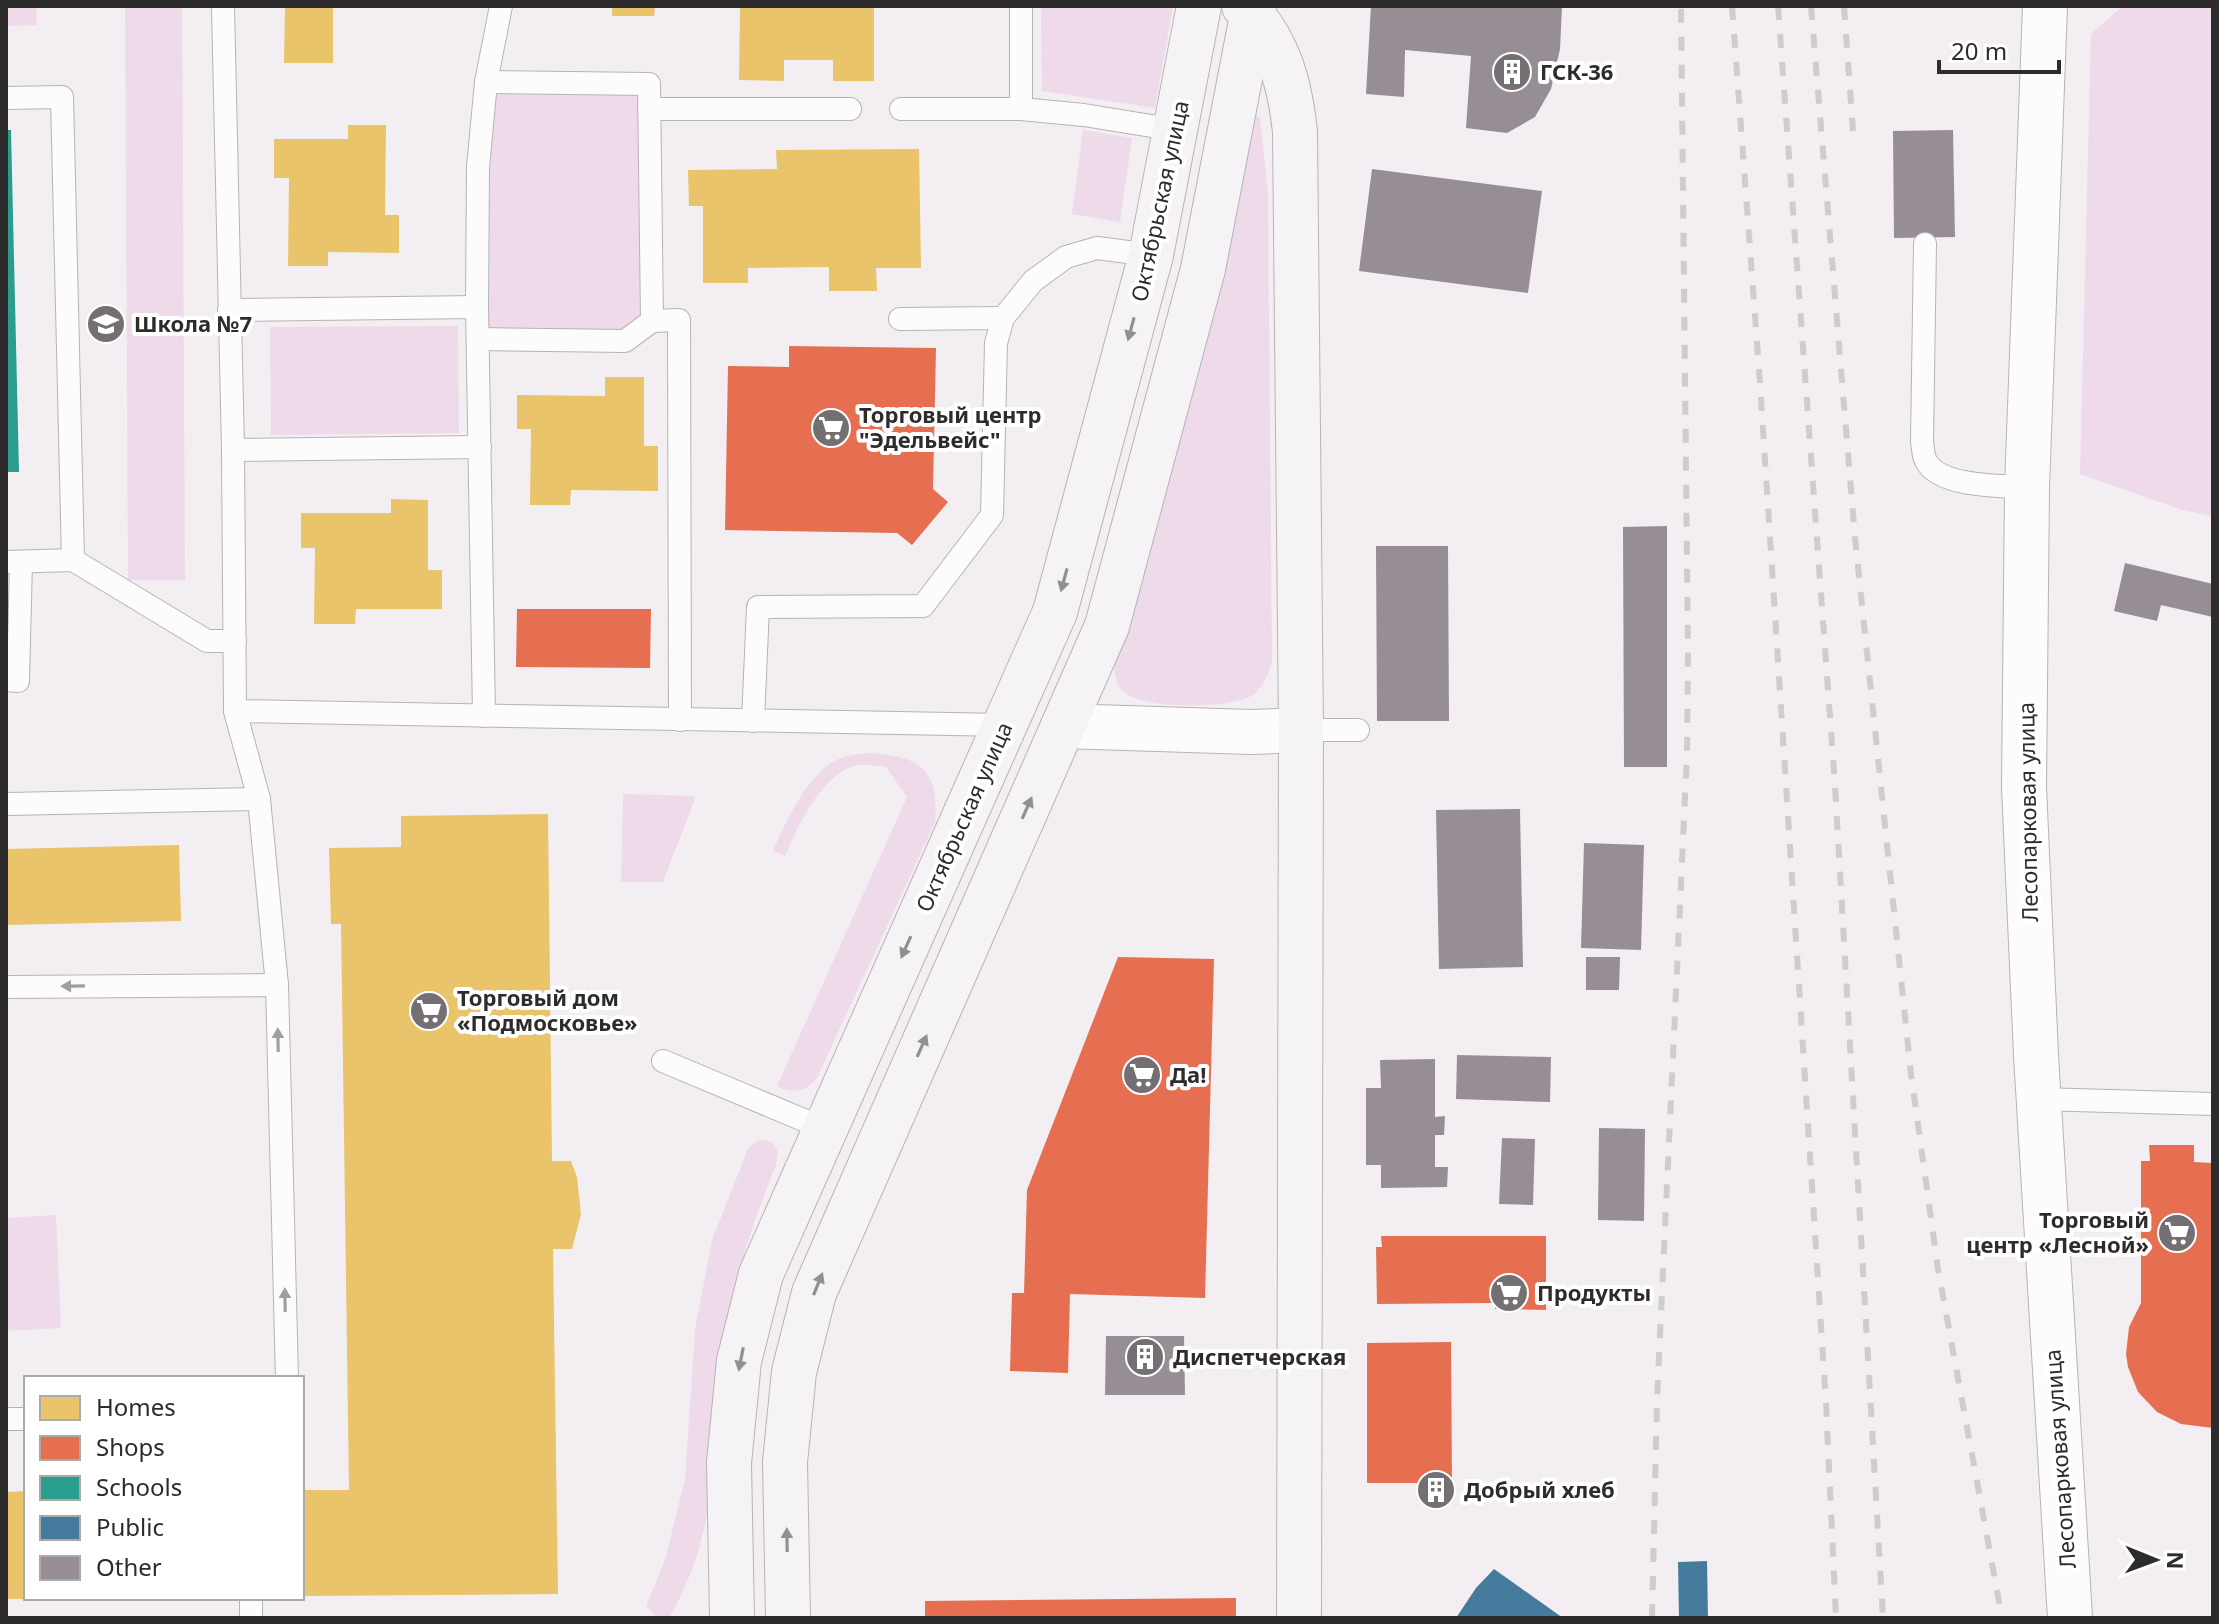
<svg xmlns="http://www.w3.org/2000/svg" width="2219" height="1624" font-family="'Noto Sans',sans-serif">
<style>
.green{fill:#efdaea}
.homes{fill:#e9c46a}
.shops{fill:#e76f51}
.schools{fill:#2a9d8f}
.public{fill:#457b9d}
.building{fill:#968e94}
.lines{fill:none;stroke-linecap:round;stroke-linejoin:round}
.lane-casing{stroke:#b6b3b6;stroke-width:24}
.street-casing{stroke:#b6b3b6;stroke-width:46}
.secondary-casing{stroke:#b6b3b6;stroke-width:46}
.lane{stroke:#fdfcfd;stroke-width:22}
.street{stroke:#fdfcfd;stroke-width:44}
.secondary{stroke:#f6f3f6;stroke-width:44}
.rail{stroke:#cecdcd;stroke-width:6;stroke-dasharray:14 14;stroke-linecap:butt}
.oneway{fill:#928f92}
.oneway2{fill:#a09e9f}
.labels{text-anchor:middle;stroke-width:8;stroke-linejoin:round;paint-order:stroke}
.poi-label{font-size:22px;font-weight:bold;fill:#2e2b2d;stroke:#fff;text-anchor:start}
.street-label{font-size:22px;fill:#2e2b2d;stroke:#fff}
</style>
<rect width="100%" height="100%" fill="#f3eef2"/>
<g class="green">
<polygon points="6,6 36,6 37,25 6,26"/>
<polygon points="125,6 182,6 185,580 128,580"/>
<polygon points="1041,6 1173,6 1155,108 1042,91"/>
<polygon points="2123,6 2213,6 2213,516 2182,510 2080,474 2091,34"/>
<polygon points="496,87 640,91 645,313 622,331 486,333 485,177"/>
<path d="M 1252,116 L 1260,117 L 1268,194 L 1272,663 C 1267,675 1264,687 1253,695 C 1230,709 1145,710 1124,692 C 1116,685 1115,674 1113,664 Z"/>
<polygon points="1083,130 1132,138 1120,222 1072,214"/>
<polygon points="458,326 459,433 271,435 270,327"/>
<path d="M 869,753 C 918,756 940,768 935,822 L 817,1078 C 806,1092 792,1094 777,1086 L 907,797 L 886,767 C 876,766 863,763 854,766 C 821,776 798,825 785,856 L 773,851 C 785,823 803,785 827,766 C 839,756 854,754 869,753 Z"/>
<polygon points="623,794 696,796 663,882 621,882"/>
<path d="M 766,1140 L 774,1144 L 778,1153 L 776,1165 C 754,1221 734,1275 726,1334 C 714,1431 721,1531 669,1618 L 658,1618 L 646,1606 L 665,1560 L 685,1479 L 695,1330 L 712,1240 L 748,1149 L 757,1141 Z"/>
<polygon points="56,1215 61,1328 6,1331 6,1218"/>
</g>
<g class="homes">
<polygon points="285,6 333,6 333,63 284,63"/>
<polygon points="612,6 655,6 654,16 612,16"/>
<polygon points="740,6 874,6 874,81 833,81 833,60 784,60 784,81 739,80"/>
<polygon points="348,125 386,125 385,215 399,215 399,253 328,252 328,266 288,266 289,178 274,178 274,139 348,139"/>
<polygon points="919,149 921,268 876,268 877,291 829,291 829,267 748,268 748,283 703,283 703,206 689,206 688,170 777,169 776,150"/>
<polygon points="605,377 644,377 644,446 658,446 658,491 571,490 570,505 530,505 531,429 517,429 517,395 605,396"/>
<polygon points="391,499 428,500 428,570 442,570 442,609 356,609 355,624 314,624 315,548 301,548 301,513 391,513"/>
<polygon points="548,814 552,1161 571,1161 577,1177 581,1214 572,1249 553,1249 558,1594 302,1596 302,1490 349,1490 341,924 331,924 329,848 401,847 401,816"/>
<polygon points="179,845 181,921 6,925 6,849"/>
<polygon points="26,1491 26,1599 6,1599 6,1492"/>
</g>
<g class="shops">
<polygon points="789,346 936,348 933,489 948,502 912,545 897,533 725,530 728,366 789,367"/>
<polygon points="517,609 651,609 650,668 516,667"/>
<polygon points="1118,957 1214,959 1205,1298 1070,1294 1068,1373 1010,1371 1012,1293 1024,1293 1027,1190"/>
<polygon points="2149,1145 2194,1145 2194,1162 2213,1163 2213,1428 2181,1424 2157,1412 2138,1392 2128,1367 2126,1354 2129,1327 2141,1303 2141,1161 2150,1161"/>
<polygon points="1381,1236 1546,1236 1546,1310 1495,1309 1495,1303 1377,1304 1376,1247 1382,1247"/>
<polygon points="1451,1342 1452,1483 1367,1483 1367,1343"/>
<polygon points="1448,1484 1448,1496 1425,1496 1425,1485"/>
<polygon points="1236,1598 1236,1618 925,1618 925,1601"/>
</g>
<polygon class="schools" points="6,130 11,130 19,472 6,472"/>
<g class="public">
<polygon points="1707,1561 1708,1618 1679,1618 1678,1562"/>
<polygon points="1494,1569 1563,1618 1456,1618 1476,1588"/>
</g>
<g class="building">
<polygon points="1371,6 1562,6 1560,49 1551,89 1535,117 1507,133 1466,128 1471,56 1405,50 1404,97 1366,94"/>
<polygon points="1953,130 1955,237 1894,238 1893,131"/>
<polygon points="1372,169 1542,191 1528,293 1359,271"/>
<polygon points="1667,526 1667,767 1624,767 1623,527"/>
<polygon points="1376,546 1448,546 1449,721 1377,721"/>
<polygon points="2125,563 2213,584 2213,617 2161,605 2157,621 2114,611"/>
<polygon points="1520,809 1523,967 1439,969 1436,810"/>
<polygon points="1584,843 1644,845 1641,950 1581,948"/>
<polygon points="1586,957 1620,957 1619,990 1586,990"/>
<polygon points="1457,1055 1551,1057 1550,1102 1456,1099"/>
<polygon points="1435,1059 1435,1117 1445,1116 1444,1135 1435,1135 1435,1167 1448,1167 1447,1187 1381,1188 1381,1165 1366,1165 1366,1088 1381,1088 1380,1060"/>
<polygon points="1599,1128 1645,1129 1644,1221 1598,1220"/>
<polygon points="1502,1138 1535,1139 1533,1205 1499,1204"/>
<polygon points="1106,1336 1184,1336 1185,1395 1105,1395"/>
</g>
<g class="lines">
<g class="lane-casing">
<g id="lane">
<polyline points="223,6 233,450 235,711 259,799 277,985"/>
<polyline points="1021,6 1021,109"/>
<polyline points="6,98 62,97 73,560"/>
<polyline points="649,109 850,109"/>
<polyline points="901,109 1021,109 1084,115 1176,130"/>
<path d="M 1925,244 L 1922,442 C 1923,447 1923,456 1926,461 C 1939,487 2001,486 2027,487"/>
<polyline points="229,310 477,307"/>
<polyline points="900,319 1003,318"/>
<polyline points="652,321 679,320 680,720"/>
<polyline points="478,339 625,341 652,321 649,84 486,82"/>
<polyline points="233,450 480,447"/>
<polyline points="6,562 73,560 207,641 235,641"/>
<polyline points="6,680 18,681 21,562"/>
<polyline points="235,711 1005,725"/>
<polyline points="484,716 477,307 478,167 486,82 501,6"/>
<polyline points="753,721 758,607 923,606 992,515 996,343 1003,318 1033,281 1066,257 1097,248 1151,255"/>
<polyline points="1301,730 1358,730"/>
<polyline points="6,804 259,799"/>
<polyline points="6,987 277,985 287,1378"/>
<polyline points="663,1061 825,1129"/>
<polyline points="2039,1099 2213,1104"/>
<polyline points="6,1419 26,1419"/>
<polyline points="251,1598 251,1618"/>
</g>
</g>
<g class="street-casing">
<g id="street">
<polyline points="2045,6 2027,487 2024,787 2036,1055 2070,1618"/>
<polyline points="1063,726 1251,732 1301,730"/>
</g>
</g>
<g class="secondary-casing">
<g id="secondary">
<path d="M 1244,6 C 1279,42 1290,84 1295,132 L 1301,730 L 1299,1618"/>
<polyline points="732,1618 729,1463 739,1361 761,1274 1055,612 1151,255 1199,6"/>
<polyline points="788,1618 785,1462 794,1372 814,1293 1107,626 1203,269 1254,6"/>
</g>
</g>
<use href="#lane" class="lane"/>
<use href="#street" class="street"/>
<use href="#secondary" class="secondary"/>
<g class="rail">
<polyline points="1732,6 1760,383 1826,1403 1836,1618"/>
<polyline points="1778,6 1835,785 1883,1618"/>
<polyline points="1811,6 1855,538 1911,1074 1938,1269 2002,1618"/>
<polyline points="1844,6 1853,131"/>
<polyline points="1652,1618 1657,1400 1687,754 1688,656 1681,6"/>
</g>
</g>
<defs><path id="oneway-solid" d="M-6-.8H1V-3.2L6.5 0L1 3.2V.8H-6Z" transform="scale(2)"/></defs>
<g class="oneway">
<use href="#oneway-solid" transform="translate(1131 329) rotate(105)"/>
<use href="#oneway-solid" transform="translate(1064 580) rotate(105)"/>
<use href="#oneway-solid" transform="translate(1027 808) rotate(-66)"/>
<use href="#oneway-solid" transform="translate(906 947) rotate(114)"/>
<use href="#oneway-solid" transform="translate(922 1046) rotate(-66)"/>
<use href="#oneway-solid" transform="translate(818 1284) rotate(-68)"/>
<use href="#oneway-solid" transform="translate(741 1359) rotate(101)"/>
<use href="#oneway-solid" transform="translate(787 1540) rotate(-91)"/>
</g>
<g class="oneway2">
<use href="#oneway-solid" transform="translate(73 986) rotate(179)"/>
<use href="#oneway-solid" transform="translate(278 1040) rotate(-91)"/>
<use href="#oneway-solid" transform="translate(285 1300) rotate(-91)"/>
</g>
<defs>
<g id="building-disc" transform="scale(2)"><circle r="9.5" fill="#736f72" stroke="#fff"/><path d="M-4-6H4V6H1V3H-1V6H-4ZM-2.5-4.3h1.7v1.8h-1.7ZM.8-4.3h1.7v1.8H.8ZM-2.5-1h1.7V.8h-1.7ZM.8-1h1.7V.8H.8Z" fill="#fff"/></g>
<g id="school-disc" transform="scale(2)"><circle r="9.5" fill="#736f72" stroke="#fff"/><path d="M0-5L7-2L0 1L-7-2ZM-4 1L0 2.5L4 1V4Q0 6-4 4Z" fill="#fff"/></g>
<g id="supermarket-disc" transform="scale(2)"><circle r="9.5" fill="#736f72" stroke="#fff"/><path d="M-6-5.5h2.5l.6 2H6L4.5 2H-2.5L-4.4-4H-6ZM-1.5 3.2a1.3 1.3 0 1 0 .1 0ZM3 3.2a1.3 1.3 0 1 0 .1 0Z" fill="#fff"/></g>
</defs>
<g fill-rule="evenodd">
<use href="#building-disc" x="1512" y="72"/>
<use href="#school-disc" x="106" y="324"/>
<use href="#supermarket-disc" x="831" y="428"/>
<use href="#supermarket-disc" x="429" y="1011"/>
<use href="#supermarket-disc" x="1142" y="1075"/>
<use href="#supermarket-disc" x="2177" y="1233"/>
<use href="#supermarket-disc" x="1509" y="1293"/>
<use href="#building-disc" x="1145" y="1357"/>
<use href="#building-disc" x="1436" y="1490"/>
</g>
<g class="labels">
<g class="poi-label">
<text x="1540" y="80">ГСК-36</text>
<text x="134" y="332">Школа №7</text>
<text x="859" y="423">Торговый центр<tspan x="859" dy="25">"Эдельвейс"</tspan></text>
<text x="457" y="1006">Торговый дом<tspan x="457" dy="25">«Подмосковье»</tspan></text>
<text x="1170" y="1083">Да!</text>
<text x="2149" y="1228" text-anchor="end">Торговый<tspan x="2149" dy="25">центр «Лесной»</tspan></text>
<text x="1537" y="1301">Продукты</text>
<text x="1173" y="1365">Диспетчерская</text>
<text x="1464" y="1498">Добрый хлеб</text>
</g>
<g class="street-label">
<text transform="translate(1160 201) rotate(-78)" y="8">Октябрьская улица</text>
<text transform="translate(2028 812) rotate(-91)" y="8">Лесопарковая улица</text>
<text transform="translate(964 817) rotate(-66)" y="8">Октябрьская улица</text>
<text transform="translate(2060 1459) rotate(-94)" y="8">Лесопарковая улица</text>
</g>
</g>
<rect width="2219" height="1624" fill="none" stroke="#2e2b2d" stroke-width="16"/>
<rect x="24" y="1376" width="280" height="224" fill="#ffffff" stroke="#abaaab" stroke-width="2"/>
<rect x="40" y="1396" width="40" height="24" fill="#e9c46a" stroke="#abaaab" stroke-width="2"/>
<text x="96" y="1416" font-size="24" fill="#2e2b2d">Homes</text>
<rect x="40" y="1436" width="40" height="24" fill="#e76f51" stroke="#abaaab" stroke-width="2"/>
<text x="96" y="1456" font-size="24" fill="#2e2b2d">Shops</text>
<rect x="40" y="1476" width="40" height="24" fill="#2a9d8f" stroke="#abaaab" stroke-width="2"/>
<text x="96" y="1496" font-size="24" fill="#2e2b2d">Schools</text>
<rect x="40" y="1516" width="40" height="24" fill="#457b9d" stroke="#abaaab" stroke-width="2"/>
<text x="96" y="1536" font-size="24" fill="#2e2b2d">Public</text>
<rect x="40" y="1556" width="40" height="24" fill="#968e94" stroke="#abaaab" stroke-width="2"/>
<text x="96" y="1576" font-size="24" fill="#2e2b2d">Other</text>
<g transform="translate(2155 1560) rotate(91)" stroke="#ffffff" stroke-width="6" paint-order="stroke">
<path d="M0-6L14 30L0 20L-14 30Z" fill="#2e2b2d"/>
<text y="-12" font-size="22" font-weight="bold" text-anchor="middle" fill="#2e2b2d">N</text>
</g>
<path d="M1939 60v12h120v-12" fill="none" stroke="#2e2b2d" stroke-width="4"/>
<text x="1951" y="60" font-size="24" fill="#2e2b2d" stroke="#ffffff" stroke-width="6" paint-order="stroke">20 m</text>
</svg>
